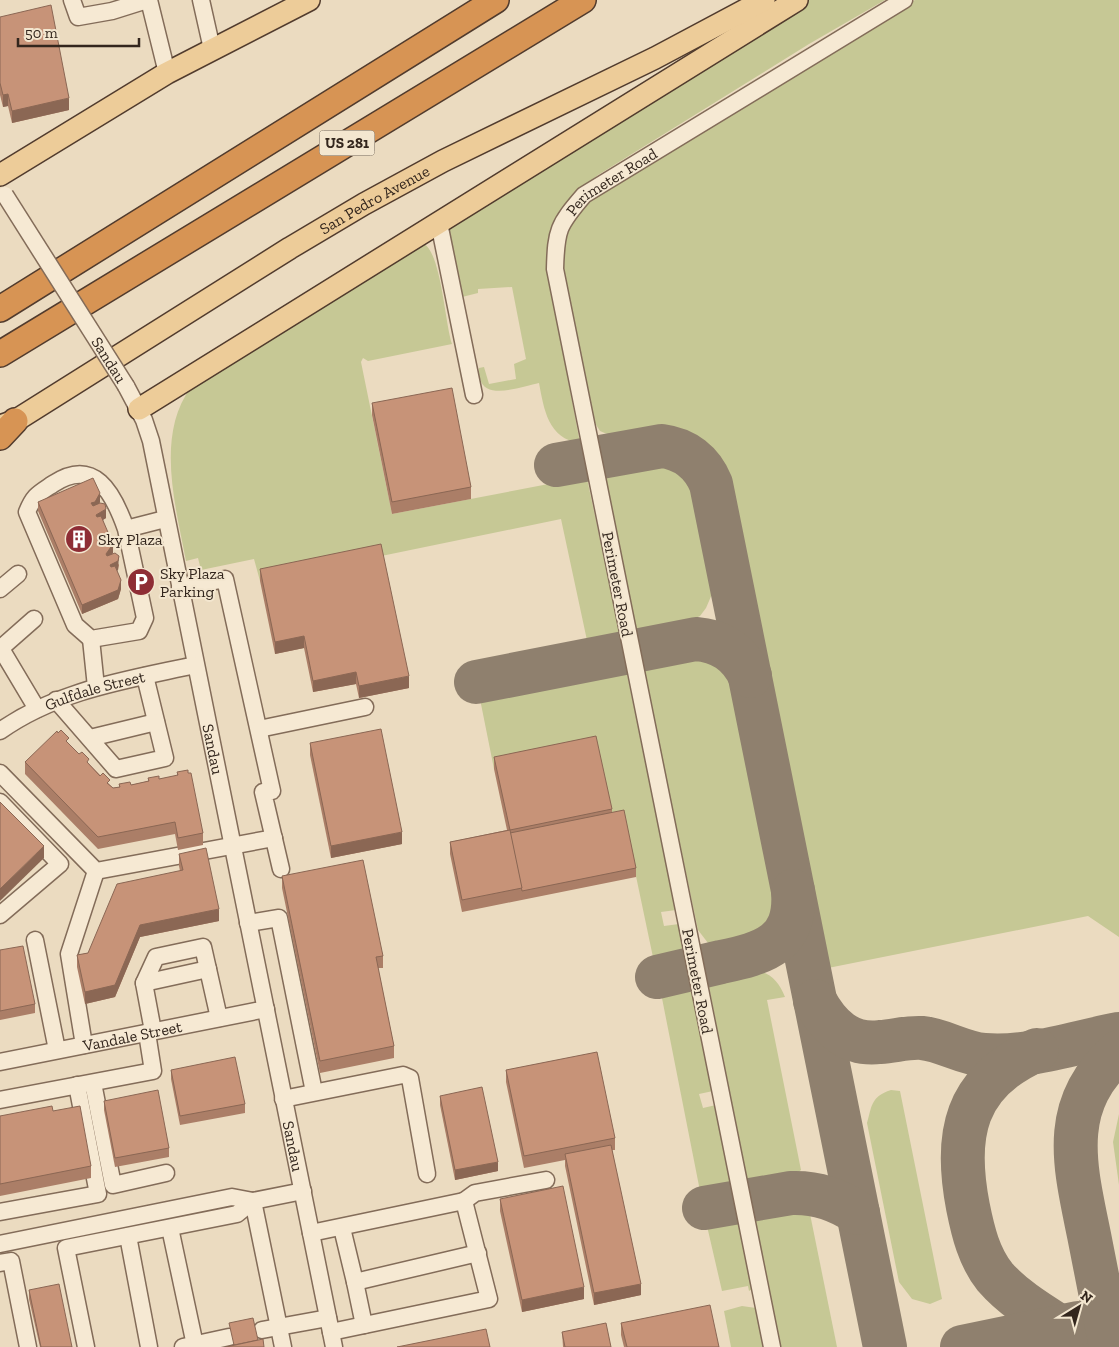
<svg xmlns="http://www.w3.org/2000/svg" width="1119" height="1347" font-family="'Zilla Slab',serif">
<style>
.green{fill:#c6c895}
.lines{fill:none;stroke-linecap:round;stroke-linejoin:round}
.taxiway{stroke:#8f806e;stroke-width:44}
.minor-casing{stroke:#836c59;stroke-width:19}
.major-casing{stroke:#513b2d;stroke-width:24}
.highway-casing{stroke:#513b2d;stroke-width:28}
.minor{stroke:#f6e9d3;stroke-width:16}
.major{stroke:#edcc99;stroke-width:21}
.highway{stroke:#d79454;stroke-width:25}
.minor-bridge-casing{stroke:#836c59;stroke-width:19;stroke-linecap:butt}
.minor-bridge{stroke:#f6e9d3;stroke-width:16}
.wall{fill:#ab7e67}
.shaded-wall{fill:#8b6754}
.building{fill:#c79378;stroke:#8b6754}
.labels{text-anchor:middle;stroke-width:4;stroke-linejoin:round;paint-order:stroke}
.shield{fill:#f3e6cf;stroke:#6d6052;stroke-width:1}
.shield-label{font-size:15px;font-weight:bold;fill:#33261d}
.street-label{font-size:16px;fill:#33261d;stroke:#f3e6cf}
.poi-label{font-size:16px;fill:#33261d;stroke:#f3e6cf;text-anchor:start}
</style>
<rect width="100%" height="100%" fill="#ebdbc0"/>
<g class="green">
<path d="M 808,0 L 885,0 L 809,44 L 598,175 C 563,202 547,218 546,264 L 580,443 C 548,439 544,409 539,383 C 523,386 486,401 480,379 C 478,375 478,372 479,368 L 484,367 L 489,384 L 516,379 L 514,364 L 526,359 L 512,287 L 478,289 L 478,293 L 462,297 L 450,232 L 450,224 L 643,101 Z"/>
<path d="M 915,0 L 1119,0 L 1119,937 L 1088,916 L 823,969 L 726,483 C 712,447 683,423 641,430 C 626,433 615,439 600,431 L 595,423 L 562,259 C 565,226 569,219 593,196 Z"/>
<path d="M 424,244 C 441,253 445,323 452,344 L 368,361 L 363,358 L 361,362 L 392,514 L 559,482 L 586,474 L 621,638 L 588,645 L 561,519 L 260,581 L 254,559 L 201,570 L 198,558 L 186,561 C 176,507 155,436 191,387 Z"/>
<polygon points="665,460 681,467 695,483 713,575 712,594 706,608 700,616 681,625 681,627 637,636 603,471 649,461"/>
<path d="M 696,652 C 715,653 726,664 734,680 L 777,893 C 777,923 767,935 738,942 C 727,945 719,947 708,943 L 698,930 L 643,668 L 643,663 L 647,660 Z"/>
<polygon points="615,666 624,670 627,674 676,910 661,912 664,926 679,924 685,955 654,962 624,819 494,769 479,694"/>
<path d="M 750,970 C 769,971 778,980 785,997 L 767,1000 L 801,1170 L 789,1180 L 749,1188 L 708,982 L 713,977 Z"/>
<polygon points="681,984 692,990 713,1091 699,1094 703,1108 716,1105 732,1191 706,1195 700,1191 660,988"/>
<path d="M 891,1090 L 900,1091 L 942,1299 L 930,1304 L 912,1299 L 899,1282 L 867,1123 C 872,1107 870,1097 891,1090 Z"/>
<polygon points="1119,1114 1119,1185 1113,1142"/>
<polygon points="797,1204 809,1209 837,1347 780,1347 754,1211"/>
<polygon points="737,1215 752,1289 749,1291 748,1286 722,1291 707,1226 711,1220"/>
<polygon points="742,1306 756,1308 764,1347 731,1347 724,1311"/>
</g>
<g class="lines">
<g class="taxiway">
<path d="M 556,465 L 662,446 C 685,449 702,462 711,484 L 885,1347"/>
<path d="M 476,682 L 696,639 C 721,641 739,653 750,676"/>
<path d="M 657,977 C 678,972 700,967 721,962 C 764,953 797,944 793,891"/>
<path d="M 815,1001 C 829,1027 849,1046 880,1042 C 895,1041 908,1037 922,1038 C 943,1040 962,1053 984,1055 C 1028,1059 1076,1042 1119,1034"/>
<path d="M 1037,1050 C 964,1082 954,1135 968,1207 C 973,1232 979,1257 995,1277 C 1020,1306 1059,1324 1090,1347"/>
<path d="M 704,1208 L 791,1193 C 816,1192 837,1199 858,1213"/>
<polyline points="962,1347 1078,1323"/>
<path d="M 1111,1347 C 1104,1310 1096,1272 1089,1235 C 1075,1166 1058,1105 1119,1052"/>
</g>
<g class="minor-casing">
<g id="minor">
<polyline points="72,0 78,17 112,11 147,0"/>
<polyline points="149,0 167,73"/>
<polyline points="201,0 212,49"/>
<polyline points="439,223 474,395"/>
<path id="s1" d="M 126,386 L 144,420 L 151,441 L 334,1347"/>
<path d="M 126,529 L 145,618 L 139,631 L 91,639 L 75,625 L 27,512 C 34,495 38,494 53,484 C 94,457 113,492 126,529 L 165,519"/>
<polyline points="180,588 225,579 272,791 263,792 281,869"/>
<polyline points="0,589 18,574"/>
<polyline points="91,639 96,687"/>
<polyline points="0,647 37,709"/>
<polyline points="1,648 34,619"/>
<polyline points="56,700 116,769 165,758 145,676"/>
<polyline points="259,729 365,707"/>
<path id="s2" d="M 0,731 C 58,690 127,680 195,665"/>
<polyline points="90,738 156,722"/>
<polyline points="0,773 96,871 274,838"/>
<polyline points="0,802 60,864 0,915"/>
<polyline points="248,923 279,918 314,1092"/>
<polyline points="35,940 57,1050"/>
<polyline points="144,983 208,969"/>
<polyline points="153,1031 144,983 156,957 203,947 219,1018"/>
<polyline points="84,1045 69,954 96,871"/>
<path id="s3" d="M 0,1062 L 266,1009"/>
<polyline points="93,1083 113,1185 166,1173"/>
<polyline points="283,1099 403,1075 410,1078 427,1174"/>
<polyline points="0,1100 153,1071 147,1033"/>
<polyline points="253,1201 283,1347"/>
<polyline points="464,1201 475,1193 546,1180"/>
<polyline points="0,1212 98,1194 77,1085"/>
<polyline points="170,1228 195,1345"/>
<polyline points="342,1228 355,1282 478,1253"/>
<polyline points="311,1233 464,1201 489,1299 331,1332"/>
<polyline points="128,1236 149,1347"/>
<polyline points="0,1244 232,1197 253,1201 303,1191"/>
<polyline points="0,1263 11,1261 28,1347"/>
<polyline points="355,1282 364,1325"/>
<polyline points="262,1330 328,1318"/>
<polyline points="86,1347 66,1248 237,1214 253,1201"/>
<polyline points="183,1347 229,1337"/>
<path id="s4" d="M 772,1347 L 555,269 C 556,230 558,225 584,195 L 904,0"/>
</g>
</g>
<g class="major-casing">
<g id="major">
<polyline points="0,175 167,73 309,0"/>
<polyline points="139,409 797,0"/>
<path id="s5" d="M 0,426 L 15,421 L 290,248 L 364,204 L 443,161 L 655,58 L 764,0"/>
</g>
</g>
<g class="highway-casing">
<g id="highway">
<polyline points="0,309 496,0"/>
<polyline points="0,354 583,0"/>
<polyline points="0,437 15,421"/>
</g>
</g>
<use href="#minor" class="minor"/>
<use href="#major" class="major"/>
<use href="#highway" class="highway"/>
<g class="minor-bridge-casing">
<g id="minor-bridge">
<path id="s6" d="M 5,195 L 126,386"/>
</g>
</g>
<use href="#minor-bridge" class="minor-bridge"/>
</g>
<g class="wall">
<polygon points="0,17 69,110 12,123 8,106 3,107 0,95"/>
<polygon points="372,403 471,487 471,499 392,514 372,415"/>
<polygon points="38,502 100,502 99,504 106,518 103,520 113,553 112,554 119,565 118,570 117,571 121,589 118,599 82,614 38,511"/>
<polygon points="260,569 409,688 359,698 356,684 313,692 304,648 275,654 260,581"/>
<polygon points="310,743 402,844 331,858 310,755"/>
<polygon points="69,744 113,788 119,787 119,784 131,785 148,781 148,778 159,779 177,776 177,772 203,833 203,845 178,850 175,834 98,849 25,774 25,762"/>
<polygon points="494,757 612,809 612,812 636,868 636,877 462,912 450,854 450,842 507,830 494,769"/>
<polygon points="179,854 219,921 140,937 115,997 85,1004 77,967 77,955 88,953 180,871 179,866"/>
<polygon points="282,876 383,956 383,968 378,968 394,1046 394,1058 320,1073 282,888"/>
<polygon points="0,950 35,1004 35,1013 0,1020"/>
<polygon points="171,1070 245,1104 245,1113 180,1125 171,1079"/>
<polygon points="506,1070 615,1138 615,1150 612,1150 641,1295 594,1305 565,1166 565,1160 524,1168 506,1082"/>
<polygon points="440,1096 498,1171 455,1180 440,1105"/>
<polygon points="104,1101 169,1148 169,1157 115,1167 104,1110"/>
<polygon points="53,1111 91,1166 91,1178 0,1196 0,1116"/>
<polygon points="500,1199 584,1299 522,1312 500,1211"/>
<polygon points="29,1290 72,1347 40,1347 29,1299"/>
<polygon points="621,1323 719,1347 624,1347 621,1335"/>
<polygon points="562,1332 611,1347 563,1347"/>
</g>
<g class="shaded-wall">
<polygon points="8,94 8,106 3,107 3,95"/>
<polygon points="69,98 69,110 12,123 12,111"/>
<polygon points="100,493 100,502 95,511 91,503"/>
<polygon points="106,509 106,518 96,524 96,515"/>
<polygon points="113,544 113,553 106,563 106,554"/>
<polygon points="119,556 118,570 110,574 110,565"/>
<polygon points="121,580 121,589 118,599 82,614 82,605"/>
<polygon points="304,636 304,648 275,654 275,642"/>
<polygon points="356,672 356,684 313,692 313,681"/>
<polygon points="409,676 409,688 359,698 359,686"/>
<polygon points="402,832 402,844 331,858 331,846"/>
<polygon points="44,846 44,858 0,901 0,889"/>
<polygon points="219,909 219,921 140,937 115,997 85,1004 85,992 140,925"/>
<polygon points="498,1162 498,1171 455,1180 455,1170"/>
<polygon points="641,1284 641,1295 594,1305 594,1293"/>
<polygon points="584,1287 584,1299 522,1312 522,1300"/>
</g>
<g class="building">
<polygon points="51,5 69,98 12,111 8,94 3,95 0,83 0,17"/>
<polygon points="452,388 471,487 392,502 372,403"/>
<polygon points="93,478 100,493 95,502 91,503 93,506 100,503 105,504 106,509 96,515 97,517 101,516 113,544 106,554 107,556 115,553 119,556 118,561 110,565 111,567 115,566 121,580 118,590 82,605 38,502"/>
<polygon points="381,544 409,676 359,686 356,672 313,681 304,636 275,642 260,569"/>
<polygon points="381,729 402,832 331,846 310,743"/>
<polygon points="61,730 69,738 66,741 79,754 82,752 89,759 87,762 100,776 103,773 110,780 107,783 113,788 120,787 119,784 130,782 131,785 149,781 148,778 159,776 159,779 178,775 177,772 188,770 188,773 191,773 203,833 178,838 175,822 98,837 25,762 57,731 58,733"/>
<polygon points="596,736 612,809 510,830 494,757"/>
<polygon points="0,802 44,846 0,889"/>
<polygon points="624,810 636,868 522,891 510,833"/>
<polygon points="510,830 522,888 462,900 450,842"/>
<polygon points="206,848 219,909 140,925 115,985 85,992 77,955 88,953 117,884 183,870 179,854"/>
<polygon points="363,860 383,956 376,957 394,1046 320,1061 282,876"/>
<polygon points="23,946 35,1004 0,1011 0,950"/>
<polygon points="597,1052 615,1138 524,1156 506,1070"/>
<polygon points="235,1057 245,1104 180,1116 171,1070"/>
<polygon points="482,1087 498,1162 455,1170 440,1096"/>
<polygon points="158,1090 169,1148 115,1158 104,1101"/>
<polygon points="52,1106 53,1111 80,1106 91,1166 0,1184 0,1116"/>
<polygon points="611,1145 641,1284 594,1293 565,1154"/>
<polygon points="563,1186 584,1287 522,1300 500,1199"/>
<polygon points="59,1284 72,1347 41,1347 29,1290"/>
<polygon points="710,1305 719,1347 627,1347 621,1323"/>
<polygon points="253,1318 258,1340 234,1345 229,1323"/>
<polygon points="606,1323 611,1347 565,1347 562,1332"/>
<polygon points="486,1329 490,1347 397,1347"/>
<polygon points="263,1339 264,1347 226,1347"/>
</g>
<defs>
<g id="building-disc" transform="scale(1.4375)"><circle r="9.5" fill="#8e2d35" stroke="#f3e6cf"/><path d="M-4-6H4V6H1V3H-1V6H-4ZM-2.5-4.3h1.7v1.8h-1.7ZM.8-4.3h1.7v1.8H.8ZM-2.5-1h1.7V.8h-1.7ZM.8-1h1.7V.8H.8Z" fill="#fff"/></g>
<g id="parking-disc" transform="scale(1.4375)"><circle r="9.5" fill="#8e2d35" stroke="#f3e6cf"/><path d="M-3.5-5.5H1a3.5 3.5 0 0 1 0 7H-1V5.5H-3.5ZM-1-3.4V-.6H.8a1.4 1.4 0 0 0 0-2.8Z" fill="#fff"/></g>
</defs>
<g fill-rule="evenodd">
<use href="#building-disc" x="79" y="539"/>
<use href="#parking-disc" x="141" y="582"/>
</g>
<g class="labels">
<rect class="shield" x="319.5" y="130.5" width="55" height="25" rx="4"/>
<g class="shield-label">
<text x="347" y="148">US 281</text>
</g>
<g class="street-label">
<text dy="6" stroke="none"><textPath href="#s4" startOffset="1212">Perimeter Road</textPath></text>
<text dy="6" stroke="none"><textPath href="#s5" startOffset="438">San Pedro Avenue</textPath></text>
<text dy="6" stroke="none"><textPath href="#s6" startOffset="195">Sandau</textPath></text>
<text transform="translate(618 584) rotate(79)" y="6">Perimeter Road</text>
<text dy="6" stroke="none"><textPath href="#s2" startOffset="104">Gulfdale Street</textPath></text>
<text dy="6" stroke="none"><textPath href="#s1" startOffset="375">Sandau</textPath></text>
<text transform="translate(698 981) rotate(79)" y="6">Perimeter Road</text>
<text dy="6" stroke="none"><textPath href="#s3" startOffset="135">Vandale Street</textPath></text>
<text dy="6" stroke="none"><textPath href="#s1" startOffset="780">Sandau</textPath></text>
</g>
<g class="poi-label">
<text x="98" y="545">Sky Plaza</text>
<text x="160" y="579">Sky Plaza<tspan x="160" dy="18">Parking</tspan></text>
</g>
</g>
<g transform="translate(1079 1307) rotate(37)" stroke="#f3e6cf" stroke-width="4" paint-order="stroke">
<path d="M0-4L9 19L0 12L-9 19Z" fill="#33261d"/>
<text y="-8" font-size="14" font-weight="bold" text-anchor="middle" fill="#33261d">N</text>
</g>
<path d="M18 38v8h121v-8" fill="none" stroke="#33261d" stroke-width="2.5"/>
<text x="25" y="38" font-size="15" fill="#33261d" stroke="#f3e6cf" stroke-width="4" paint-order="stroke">50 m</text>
</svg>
